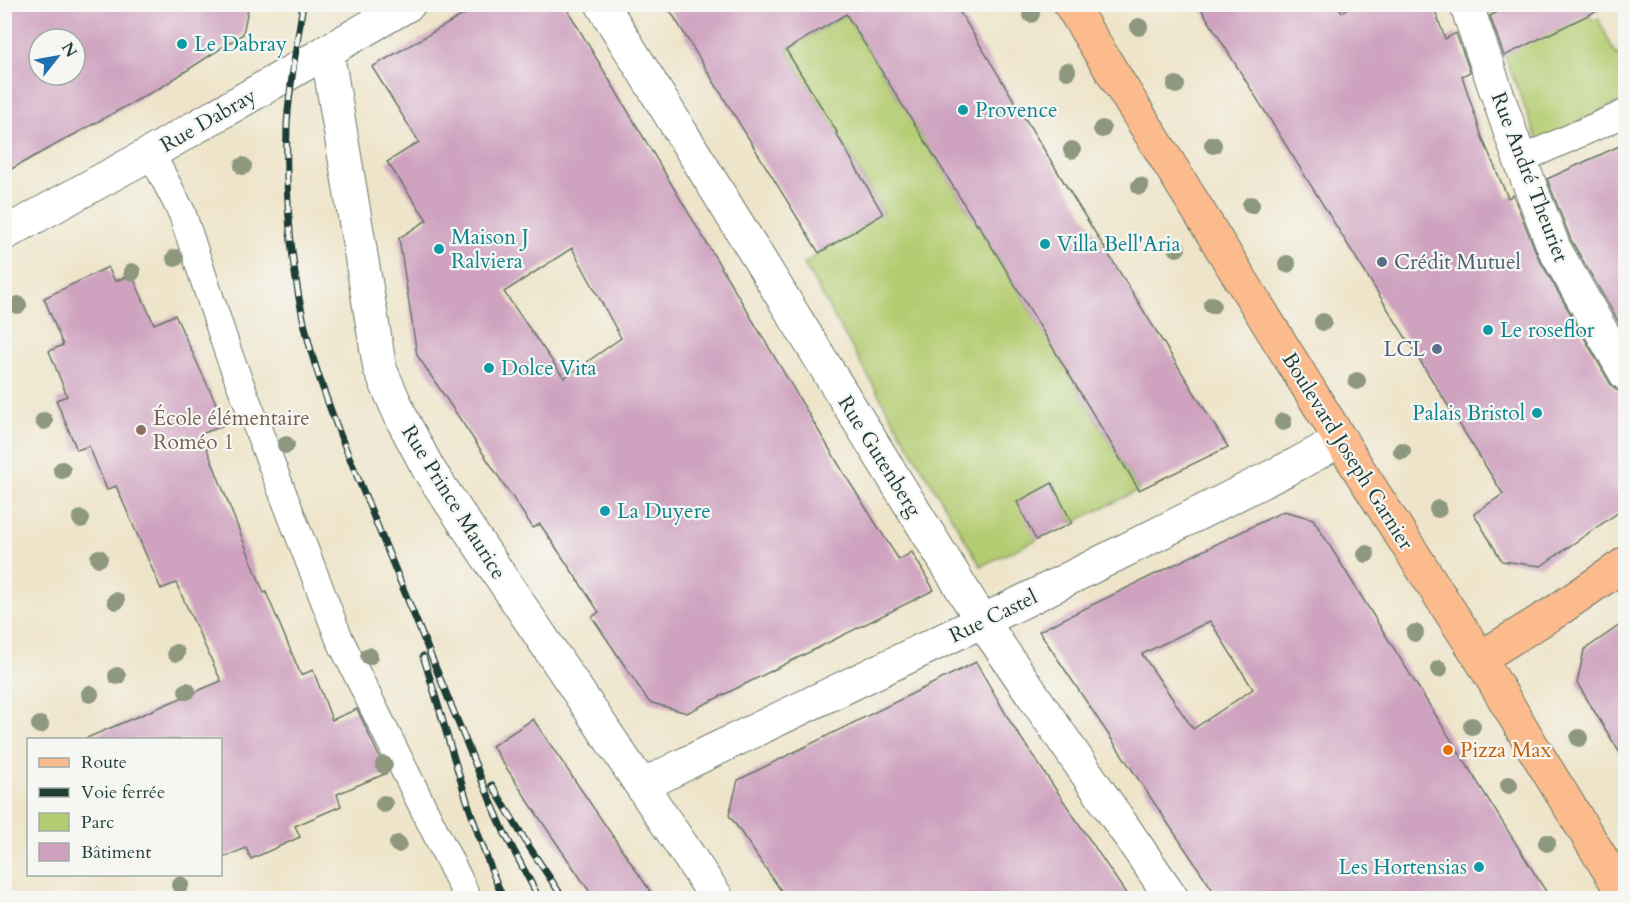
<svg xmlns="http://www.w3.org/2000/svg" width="1630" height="903" font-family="Cardo,serif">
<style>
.green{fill:#b4cc71;stroke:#6a8452;stroke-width:1.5}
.building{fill:#cfa3c0;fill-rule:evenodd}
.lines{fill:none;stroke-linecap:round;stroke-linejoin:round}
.service-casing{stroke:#677768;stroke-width:29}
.minor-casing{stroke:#677768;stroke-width:35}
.primary-casing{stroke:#677768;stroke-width:35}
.service{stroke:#fff;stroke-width:27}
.minor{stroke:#fff;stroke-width:33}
.primary{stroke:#fbbb8d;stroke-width:33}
.rail-casing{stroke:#1f3d34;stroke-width:7}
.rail{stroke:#f6f6f2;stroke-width:4.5;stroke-dasharray:14;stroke-linecap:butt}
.tree{fill:#8d987e}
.culture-dot{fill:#0f9aa8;stroke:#f6f6f2;stroke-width:2}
.service-dot{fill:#5c6f8a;stroke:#f6f6f2;stroke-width:2}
.education-dot{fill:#8d6e63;stroke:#f6f6f2;stroke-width:2}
.food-dot{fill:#e8710a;stroke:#f6f6f2;stroke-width:2}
.labels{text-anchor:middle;stroke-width:4.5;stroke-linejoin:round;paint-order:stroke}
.culture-label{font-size:21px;fill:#0d838f;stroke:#f6f6f2;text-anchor:start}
.street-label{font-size:21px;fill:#1f3d34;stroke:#f6f6f2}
.service-label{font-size:21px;fill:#4e5e75;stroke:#f6f6f2;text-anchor:start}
.education-label{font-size:21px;fill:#785e54;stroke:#f6f6f2;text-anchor:start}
.food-label{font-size:21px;fill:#c56008;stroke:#f6f6f2;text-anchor:start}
</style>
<rect width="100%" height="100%" fill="#f6f6f2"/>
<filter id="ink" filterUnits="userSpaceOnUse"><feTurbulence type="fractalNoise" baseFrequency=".0167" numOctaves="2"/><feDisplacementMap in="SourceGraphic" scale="12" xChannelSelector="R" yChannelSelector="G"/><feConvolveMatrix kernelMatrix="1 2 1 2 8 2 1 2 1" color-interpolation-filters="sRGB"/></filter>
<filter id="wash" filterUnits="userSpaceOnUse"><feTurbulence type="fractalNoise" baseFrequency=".008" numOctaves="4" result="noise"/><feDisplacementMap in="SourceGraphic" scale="24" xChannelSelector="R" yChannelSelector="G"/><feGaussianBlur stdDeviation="1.35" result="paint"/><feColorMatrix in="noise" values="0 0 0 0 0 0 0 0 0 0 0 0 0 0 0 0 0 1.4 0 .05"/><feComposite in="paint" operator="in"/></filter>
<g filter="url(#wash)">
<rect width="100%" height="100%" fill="#eee4c9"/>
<g class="green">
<polygon points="1485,5 1511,5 1490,16 1505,55 1585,5 1593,21 1598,18 1616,55 1625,50 1625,100 1538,141"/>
<polygon points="846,14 1044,332 1139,490 1072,523 1052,484 1036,540 981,566 898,428 804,264 819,253 883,213 837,132 786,50"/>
</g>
<g id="blocks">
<g class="building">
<path d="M 4,4 L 249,4 L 243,34 L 163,86 L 4,173 ZM 39,39 L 75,39 L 75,75 L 39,75 Z"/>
<path d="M 482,4 L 564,4 L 845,475 L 899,560 L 912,552 L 934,590 L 687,713 L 649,702 L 592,617 L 599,612 L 571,570 L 540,524 L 533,528 L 417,355 L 399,238 L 427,220 L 387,162 L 419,142 L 372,67 ZM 572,248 L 621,338 L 564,378 L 504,292 Z"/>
<polygon points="666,4 955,4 1078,205 1228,447 1139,490 978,224 977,225 846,14 786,50 837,132 836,133 883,214 819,253"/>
<polygon points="1198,4 1337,4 1342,12 1354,4 1433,4 1445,39 1456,33 1470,72 1462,76 1482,137 1508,198 1513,195 1538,257 1610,383 1616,390 1626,393 1626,507 1541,566 1502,561 1474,514 1503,494"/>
<polygon points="1511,4 1611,4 1504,56 1490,16"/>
<polygon points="1626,143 1626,335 1571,240 1547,179"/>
<polygon points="108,267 115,281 132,275 154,324 175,315 226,425 201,434 264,593 266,592 301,675 313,670 332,720 357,709 387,773 337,794 341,806 295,826 300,837 251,859 246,848 220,859 220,740 82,740 221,681 176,583 161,589 116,486 107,490 89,446 77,450 56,400 67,396 49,351 63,345 44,298"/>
<polygon points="1052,483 1072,523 1036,540 1017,502"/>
<path d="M 1284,511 L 1313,519 L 1550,898 L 1218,898 L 1039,631 ZM 1210,621 L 1253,689 L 1193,729 L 1142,654 Z"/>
<polygon points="1626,621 1626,763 1577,683 1584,650"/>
<polygon points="976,662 1011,723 1129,898 786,898 729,815 738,780"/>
<polygon points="533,719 655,898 594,898 538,816 492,746"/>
</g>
</g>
</g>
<g filter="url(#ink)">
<use href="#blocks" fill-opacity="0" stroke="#677768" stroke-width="1.5"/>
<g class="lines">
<g class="service-casing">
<g id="service">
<polyline points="151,153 182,213 229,355 339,638 461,884 467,898"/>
<polyline points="1520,160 1626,113"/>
</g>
</g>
<g class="minor-casing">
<g id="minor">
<polyline points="602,4 982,621 1172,898"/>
<polyline points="1466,4 1520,160 1554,248 1626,374"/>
<polyline points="327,51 380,369 403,421 429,470 717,898"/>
<polyline points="4,234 151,153 409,4"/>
<polyline points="642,786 687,763 1026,600 1297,464 1341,440"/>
</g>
</g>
<g class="primary-casing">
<g id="primary">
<polyline points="1070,4 1361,473 1480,658 1531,744 1626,898"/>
<polyline points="1480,658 1555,612 1626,563"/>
</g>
</g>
<use href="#service" class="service"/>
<use href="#minor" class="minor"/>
<use href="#primary" class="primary"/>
<g class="rail-casing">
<g id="rail">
<path d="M 303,4 C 297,45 289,86 287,126 C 285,200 291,276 310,347 C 318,378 330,408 341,437 L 483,783 L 505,834 L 539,898"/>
<path d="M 423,656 C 449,737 469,820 503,898"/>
<polyline points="492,785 528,845 563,898"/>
</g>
</g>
<use href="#rail" class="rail"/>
</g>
<g class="tree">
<circle cx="1031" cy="14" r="9"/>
<circle cx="1139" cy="27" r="9"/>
<circle cx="1067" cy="71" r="9"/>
<circle cx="1176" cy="85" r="9"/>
<circle cx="1102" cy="129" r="9"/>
<circle cx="1213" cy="145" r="9"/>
<circle cx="1072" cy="150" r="9"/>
<circle cx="243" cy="166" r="9"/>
<circle cx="1140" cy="186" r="9"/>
<circle cx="1251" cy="205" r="9"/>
<circle cx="1177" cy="248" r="9"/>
<circle cx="175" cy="258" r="9"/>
<circle cx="1287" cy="264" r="9"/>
<circle cx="132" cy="272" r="9"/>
<circle cx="18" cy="305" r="9"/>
<circle cx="1212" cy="305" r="9"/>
<circle cx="1323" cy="322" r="9"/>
<circle cx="1357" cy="381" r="9"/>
<circle cx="44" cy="421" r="9"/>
<circle cx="1283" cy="422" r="9"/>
<circle cx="286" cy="445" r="9"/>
<circle cx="1402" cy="451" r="9"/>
<circle cx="62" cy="470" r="9"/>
<circle cx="1438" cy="509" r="9"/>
<circle cx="81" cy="519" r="9"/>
<circle cx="1366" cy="554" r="9"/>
<circle cx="99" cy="558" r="9"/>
<circle cx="116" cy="601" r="9"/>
<circle cx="1415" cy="633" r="9"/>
<circle cx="176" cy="653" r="9"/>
<circle cx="369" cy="656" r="9"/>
<circle cx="1439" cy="669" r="9"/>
<circle cx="117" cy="676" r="9"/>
<circle cx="187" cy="691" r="9"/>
<circle cx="90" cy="694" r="9"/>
<circle cx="40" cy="725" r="9"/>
<circle cx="1472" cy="726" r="9"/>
<circle cx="1579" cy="738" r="9"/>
<circle cx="384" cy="765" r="9"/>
<circle cx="1509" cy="785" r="9"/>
<circle cx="384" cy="804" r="9"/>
<circle cx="1547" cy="843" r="9"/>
<circle cx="398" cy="844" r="9"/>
<circle cx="180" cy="885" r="9"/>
</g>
</g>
<g class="culture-dot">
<circle cx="182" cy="44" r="6"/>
<circle cx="963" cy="110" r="6"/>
<circle cx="1045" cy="244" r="6"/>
<circle cx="439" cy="249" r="6"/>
<circle cx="1488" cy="330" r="6"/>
<circle cx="489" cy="368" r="6"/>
<circle cx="1537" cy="413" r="6"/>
<circle cx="605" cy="511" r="6"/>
<circle cx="1479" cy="867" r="6"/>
</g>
<g class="service-dot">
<circle cx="1382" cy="262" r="6"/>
<circle cx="1437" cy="349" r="6"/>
</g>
<circle class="education-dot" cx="141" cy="430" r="6"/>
<circle class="food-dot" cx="1448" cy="750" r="6"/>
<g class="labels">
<g class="culture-label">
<text x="194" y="51">Le Dabray</text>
<text x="975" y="117">Provence</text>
<text x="451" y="244">Maison J<tspan x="451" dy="24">Ralviera</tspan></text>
<text x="1057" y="251">Villa Bell'Aria</text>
<text x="1500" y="337">Le roseflor</text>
<text x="501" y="375">Dolce Vita</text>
<text x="1525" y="420" text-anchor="end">Palais Bristol</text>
<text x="617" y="518">La Duyere</text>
<text x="1467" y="874" text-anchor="end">Les Hortensias</text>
</g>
<g class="street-label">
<text transform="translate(208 120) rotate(-30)" y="7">Rue Dabray</text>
<text transform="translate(1530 177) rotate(69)" y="7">Rue André Theuriet</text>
<text transform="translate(1348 451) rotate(58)" y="7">Boulevard Joseph Garnier</text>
<text transform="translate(880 456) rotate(58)" y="7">Rue Gutenberg</text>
<text transform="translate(454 502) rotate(58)" y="7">Rue Prince Maurice</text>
<text transform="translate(993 616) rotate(-26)" y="7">Rue Castel</text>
</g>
<g class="service-label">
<text x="1394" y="269">Crédit Mutuel</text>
<text x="1425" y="356" text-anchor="end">LCL</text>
</g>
<g class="education-label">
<text x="153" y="425">École élémentaire<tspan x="153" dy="24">Roméo 1</tspan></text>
</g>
<g class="food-label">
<text x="1460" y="757">Pizza Max</text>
</g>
</g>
<rect width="1630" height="903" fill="none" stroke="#f6f6f2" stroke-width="24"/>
<rect x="27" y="738" width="195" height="138" fill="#f6f6f2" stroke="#a0aca6" stroke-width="1.5"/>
<rect x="39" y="758" width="30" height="9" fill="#fbbb8d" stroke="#a0aca6" stroke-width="1.5"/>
<text x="81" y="768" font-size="18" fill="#1f3d34">Route</text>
<rect x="39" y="788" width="30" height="9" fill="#1f3d34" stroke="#a0aca6" stroke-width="1.5"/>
<text x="81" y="798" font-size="18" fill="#1f3d34">Voie ferrée</text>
<rect x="39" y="813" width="30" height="18" fill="#b4cc71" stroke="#a0aca6" stroke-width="1.5"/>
<text x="81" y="828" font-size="18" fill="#1f3d34">Parc</text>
<rect x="39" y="843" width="30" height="18" fill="#cfa3c0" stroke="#a0aca6" stroke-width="1.5"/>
<text x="81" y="858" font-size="18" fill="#1f3d34">Bâtiment</text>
<g transform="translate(57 57) rotate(59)"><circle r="28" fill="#f6f6f2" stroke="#a0aca6" stroke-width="1.5"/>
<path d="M0-4.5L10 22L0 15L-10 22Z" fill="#1f6fb2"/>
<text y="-9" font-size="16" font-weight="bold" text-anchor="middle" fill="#1f3d34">N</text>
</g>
</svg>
